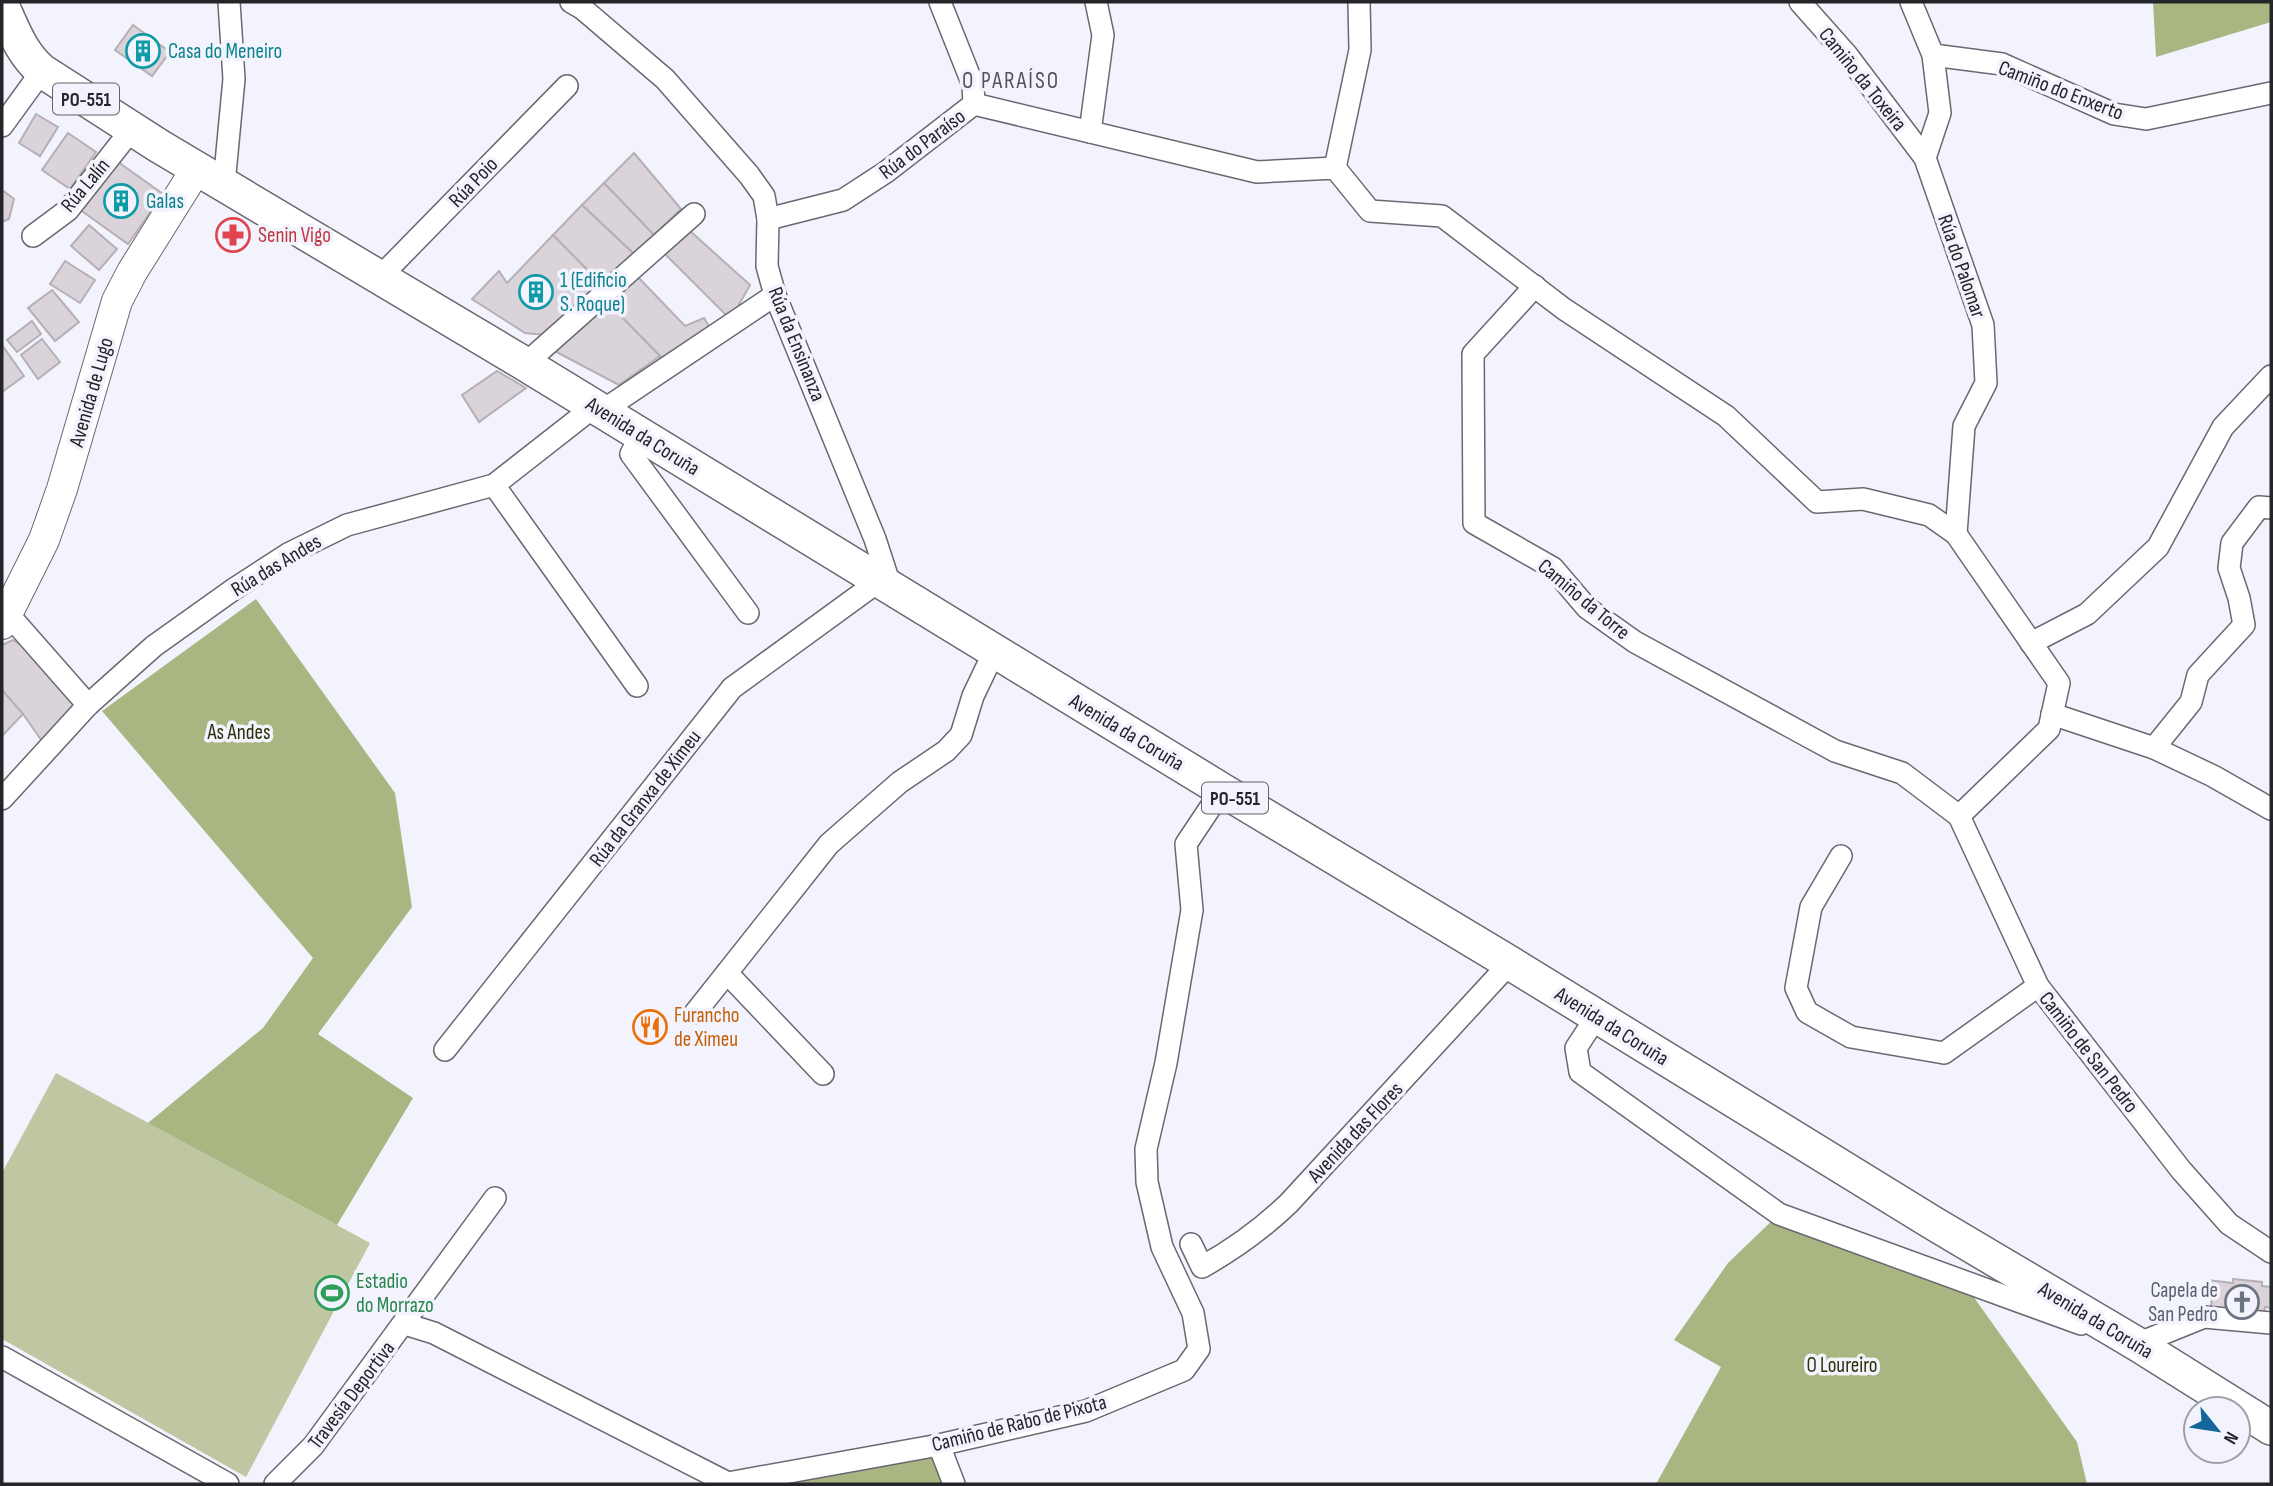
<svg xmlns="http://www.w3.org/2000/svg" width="2273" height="1486" font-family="'Sofia Sans Condensed',sans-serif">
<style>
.green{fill:#bec7a1}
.forest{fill:#aab682}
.building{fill:#dad3d9;stroke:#b6afb5;stroke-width:2}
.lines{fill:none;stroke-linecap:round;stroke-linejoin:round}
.street-casing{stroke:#686971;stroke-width:24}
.secondary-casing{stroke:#686971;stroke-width:32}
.primary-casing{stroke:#686971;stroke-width:36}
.street{stroke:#fff;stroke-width:21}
.secondary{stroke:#fff;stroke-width:30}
.primary{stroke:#fff;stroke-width:33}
.labels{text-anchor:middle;stroke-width:7;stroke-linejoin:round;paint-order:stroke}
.shield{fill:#f2f3fc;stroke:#626368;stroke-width:2}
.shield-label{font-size:19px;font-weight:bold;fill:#242528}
.culture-label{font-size:21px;fill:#0d838f;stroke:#f2f3fc;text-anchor:start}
.street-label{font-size:21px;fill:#242528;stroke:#f2f3fc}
.health-label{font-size:21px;fill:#be3a42;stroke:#f2f3fc;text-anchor:start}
.park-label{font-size:21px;fill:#2b3209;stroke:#f2f3fc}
.food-label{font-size:21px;fill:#c56008;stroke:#f2f3fc;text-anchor:start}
.leisure-label{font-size:21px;fill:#27864d;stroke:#f2f3fc;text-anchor:start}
.worship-label{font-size:21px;fill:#5b616d;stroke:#f2f3fc;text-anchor:end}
.neighbourhood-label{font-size:23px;letter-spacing:2px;fill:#53545b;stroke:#f2f3fc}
</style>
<rect width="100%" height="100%" fill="#f2f3fc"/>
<polygon class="green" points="56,1073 370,1243 246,1477 2,1339 2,1173"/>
<g class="forest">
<polygon points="2153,2 2271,2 2271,22 2156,57"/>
<polygon points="256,599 395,793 412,907 318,1034 413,1098 337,1225 148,1123 263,1028 313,958 102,711"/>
<polygon points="1779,1214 1963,1282 2077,1442 2087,1484 1656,1484 1721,1367 1674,1340 1728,1263"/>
<polygon points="939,1445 954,1484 728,1484"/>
</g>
<g class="building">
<polygon points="133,25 170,52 152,76 115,50"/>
<polygon points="36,114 58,127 40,156 19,143"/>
<polygon points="68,133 96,152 70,189 42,170"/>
<polygon points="634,153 681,209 654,235 604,183"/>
<polygon points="114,159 163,194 128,244 79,209"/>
<polygon points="604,183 654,235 635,255 582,205"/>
<polygon points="2,190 14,199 9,219 2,222"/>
<polygon points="582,205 635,255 601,284 553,235"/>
<polygon points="89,225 117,249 99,270 71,246"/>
<polygon points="689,230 750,285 737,308 727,316 664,253"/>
<polygon points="553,235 601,284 546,335 525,333 472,299 499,271 507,283"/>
<polygon points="65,261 95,280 80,303 50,284"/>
<polygon points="636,275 685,326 704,318 710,328 667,360 660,356 607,302"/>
<polygon points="52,290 79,322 55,341 28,308"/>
<polygon points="607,302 660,356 619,385 549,348"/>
<polygon points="32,321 41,334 17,352 7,340"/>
<polygon points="42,339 60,362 38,379 21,355"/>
<polygon points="2,345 24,376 2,392"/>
<polygon points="497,371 526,388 479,422 462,395"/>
<polygon points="13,640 21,645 77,706 44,744 23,714 2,690 2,645"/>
<polygon points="2,690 23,714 2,736"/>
<polygon points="2233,1279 2262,1282 2262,1286 2271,1287 2271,1308 2265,1307 2264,1314 2211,1308 2212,1296 2207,1295 2208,1280 2233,1283"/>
</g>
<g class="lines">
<g class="street-casing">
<g id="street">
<polyline points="571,2 583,9 665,79 749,175 764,196 768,219 767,266 775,295 875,539 891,588"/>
<polyline points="940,2 973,85 974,104"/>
<polyline points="1800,2 1847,55 1925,158 1983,325 1986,383 1964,426 1956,534"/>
<polyline points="1911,2 1933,55 1940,113 1925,158"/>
<polyline points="1933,55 2002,64 2114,114 2146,119 2271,93"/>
<polyline points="974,104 1257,172 1335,168 1370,211 1442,216 1564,309 1726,416 1817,502 1863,499 1929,515 1956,534 2059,683 2049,729 1959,816"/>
<polyline points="2,126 42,71"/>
<polyline points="1090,132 1103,35 1096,2"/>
<polyline points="1335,168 1360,50 1359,2"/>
<polyline points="224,184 234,79 229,2"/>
<polyline points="768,219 843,200 886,172 974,104"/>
<polyline points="33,236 68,210 132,129"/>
<polyline points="379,278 567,86"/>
<polyline points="1535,286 1473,354 1474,523 1553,568 1587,608 1635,642 1835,751 1902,773 1959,816 2038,986 2181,1170 2229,1224 2271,1252"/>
<polyline points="525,364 694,214"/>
<polyline points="602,411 775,295"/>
<polyline points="641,435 631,454 748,613"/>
<polyline points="494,485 637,686"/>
<polyline points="8,614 88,705"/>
<polyline points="2031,643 2087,614 2158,547 2223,427 2271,376"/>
<polyline points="2052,714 2154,748 2213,776 2271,809"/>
<polyline points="2154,748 2191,702 2198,675 2244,625 2239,598 2229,568 2232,543 2259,507 2271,508"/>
<polyline points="2,799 88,705 154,646 234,589 288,554 347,525 494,485 595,406"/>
<polyline points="1841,856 1811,907 1796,988 1807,1012 1851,1037 1944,1053 2038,986"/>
<polyline points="727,973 823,1074"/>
<polyline points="695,1013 829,844 900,782 946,751 961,735 973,696 994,652"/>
<polyline points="1597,1016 1576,1048 1580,1072 1779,1214 2081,1324"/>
<polyline points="445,1050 732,688 879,581"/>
<path d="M 1191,1244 L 1202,1267 C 1234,1249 1262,1229 1289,1203 L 1510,963"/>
<polyline points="405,1324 434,1333 728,1483 939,1445 1086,1411 1184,1370 1199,1349 1193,1313 1162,1247 1147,1182 1146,1149 1166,1063 1192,910 1186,844 1222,790"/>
<polyline points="2131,1342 2137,1344 2204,1317 2271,1323"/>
<polyline points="2,1357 228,1484"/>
<polyline points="939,1445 954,1484"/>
<polyline points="275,1484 313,1446 495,1198"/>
</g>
</g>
<g class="secondary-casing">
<polyline id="secondary" points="2,624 44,540 62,489 117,301 132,272 197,168"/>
</g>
<g class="primary-casing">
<path id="primary" d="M 2,5 C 13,29 21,53 42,71 L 159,146 L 525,364 L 1222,790 L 1510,963 L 1933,1223 L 2137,1344 L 2271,1428"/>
</g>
<use href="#street" class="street"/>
<use href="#secondary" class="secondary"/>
<use href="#primary" class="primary"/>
</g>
<defs>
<g id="building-ring" transform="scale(1.75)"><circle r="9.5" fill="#f2f3fc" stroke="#0f9aa8" stroke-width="1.5"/><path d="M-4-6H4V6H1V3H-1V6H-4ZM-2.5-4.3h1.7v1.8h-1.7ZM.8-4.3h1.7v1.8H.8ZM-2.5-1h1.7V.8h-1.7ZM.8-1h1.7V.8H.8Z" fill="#0f9aa8"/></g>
<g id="pharmacy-ring" transform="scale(1.75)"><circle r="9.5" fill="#f2f3fc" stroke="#e0444e" stroke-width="1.5"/><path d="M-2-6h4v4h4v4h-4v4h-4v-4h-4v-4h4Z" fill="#e0444e"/></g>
<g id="restaurant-ring" transform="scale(1.75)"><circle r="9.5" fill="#f2f3fc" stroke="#e8710a" stroke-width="1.5"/><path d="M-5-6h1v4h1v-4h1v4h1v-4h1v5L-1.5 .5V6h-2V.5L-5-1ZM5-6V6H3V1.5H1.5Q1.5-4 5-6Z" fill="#e8710a"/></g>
<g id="stadium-ring" transform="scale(1.75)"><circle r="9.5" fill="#f2f3fc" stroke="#2e9e5b" stroke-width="1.5"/><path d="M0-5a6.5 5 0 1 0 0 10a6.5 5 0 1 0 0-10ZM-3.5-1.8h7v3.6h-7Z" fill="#2e9e5b"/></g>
<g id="church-ring" transform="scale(1.75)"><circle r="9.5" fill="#f2f3fc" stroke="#6b7280" stroke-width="1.5"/><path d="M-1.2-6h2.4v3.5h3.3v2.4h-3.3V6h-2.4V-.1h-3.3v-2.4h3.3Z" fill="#6b7280"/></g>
</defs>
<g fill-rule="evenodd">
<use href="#building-ring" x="143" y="51"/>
<use href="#building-ring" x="121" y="201"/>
<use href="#pharmacy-ring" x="233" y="235"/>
<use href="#building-ring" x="536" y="292"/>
<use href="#restaurant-ring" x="650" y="1027"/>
<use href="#stadium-ring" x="332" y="1293"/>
<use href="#church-ring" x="2242" y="1302"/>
</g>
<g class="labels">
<g class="shield">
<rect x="53" y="83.5" width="66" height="31" rx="5"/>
<rect x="1202" y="782.5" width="66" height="31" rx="5"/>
</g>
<g class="shield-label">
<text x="86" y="106">PO-551</text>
<text x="1235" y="805">PO-551</text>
</g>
<g class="culture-label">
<text x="168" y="58">Casa do Meneiro</text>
<text x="146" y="208">Galas</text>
<text x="560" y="287">1 (Edificio<tspan x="560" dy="24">S. Roque)</tspan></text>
</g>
<g class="street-label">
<text transform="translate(1863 79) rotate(51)" y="7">Camiño da Toxeira</text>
<text transform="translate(2061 90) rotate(21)" y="7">Camiño do Enxerto</text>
<text transform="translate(922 144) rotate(-37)" y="7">Rúa do Paraíso</text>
<text transform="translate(473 182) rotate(-46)" y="7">Rúa Poio</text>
<text transform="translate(85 185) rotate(-50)" y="7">Rúa Lalín</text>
<text transform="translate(1962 266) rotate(71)" y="7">Rúa do Palomar</text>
<text transform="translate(797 344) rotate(68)" y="7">Rúa da Ensinanza</text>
<text transform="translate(91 392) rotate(-74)" y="7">Avenida de Lugo</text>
<text transform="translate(643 436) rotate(32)" y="7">Avenida da Coruña</text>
<text transform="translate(276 565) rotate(-31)" y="7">Rúa das Andes</text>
<text transform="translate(1584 599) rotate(40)" y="7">Camiño da Torre</text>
<text transform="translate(1127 732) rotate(31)" y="7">Avenida da Coruña</text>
<text transform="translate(645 798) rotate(-52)" y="7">Rúa da Granxa de Ximeu</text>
<text transform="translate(1612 1026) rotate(32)" y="7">Avenida da Coruña</text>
<text transform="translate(2089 1052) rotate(52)" y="7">Camiño de San Pedro</text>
<text transform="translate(1355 1132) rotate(-47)" y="7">Avenida das Flores</text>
<text transform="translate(2096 1320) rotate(31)" y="7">Avenida da Coruña</text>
<text transform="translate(351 1395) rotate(-53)" y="7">Travesía Deportiva</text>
<text transform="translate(1019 1423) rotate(-14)" y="7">Camiño de Rabo de Pixota</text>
</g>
<g class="health-label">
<text x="258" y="242">Senin Vigo</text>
</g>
<g class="park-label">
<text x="239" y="739">As Andes</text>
<text x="1842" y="1372">O Loureiro</text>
</g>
<g class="food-label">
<text x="674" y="1022">Furancho<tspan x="674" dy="24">de Ximeu</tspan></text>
</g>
<g class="leisure-label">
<text x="356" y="1288">Estadio<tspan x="356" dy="24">do Morrazo</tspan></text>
</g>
<g class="worship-label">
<text x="2218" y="1297">Capela de<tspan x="2218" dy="24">San Pedro</tspan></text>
</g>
<g class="neighbourhood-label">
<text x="1011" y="88">O PARAÍSO</text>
</g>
</g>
<rect width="2273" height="1486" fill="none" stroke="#242528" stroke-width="7"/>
<g transform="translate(2217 1430) rotate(120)"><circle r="33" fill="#f2f3fc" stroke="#a0a1a7" stroke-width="2"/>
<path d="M0-5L12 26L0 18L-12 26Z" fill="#136899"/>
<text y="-10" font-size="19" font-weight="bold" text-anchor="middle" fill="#242528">N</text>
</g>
</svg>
